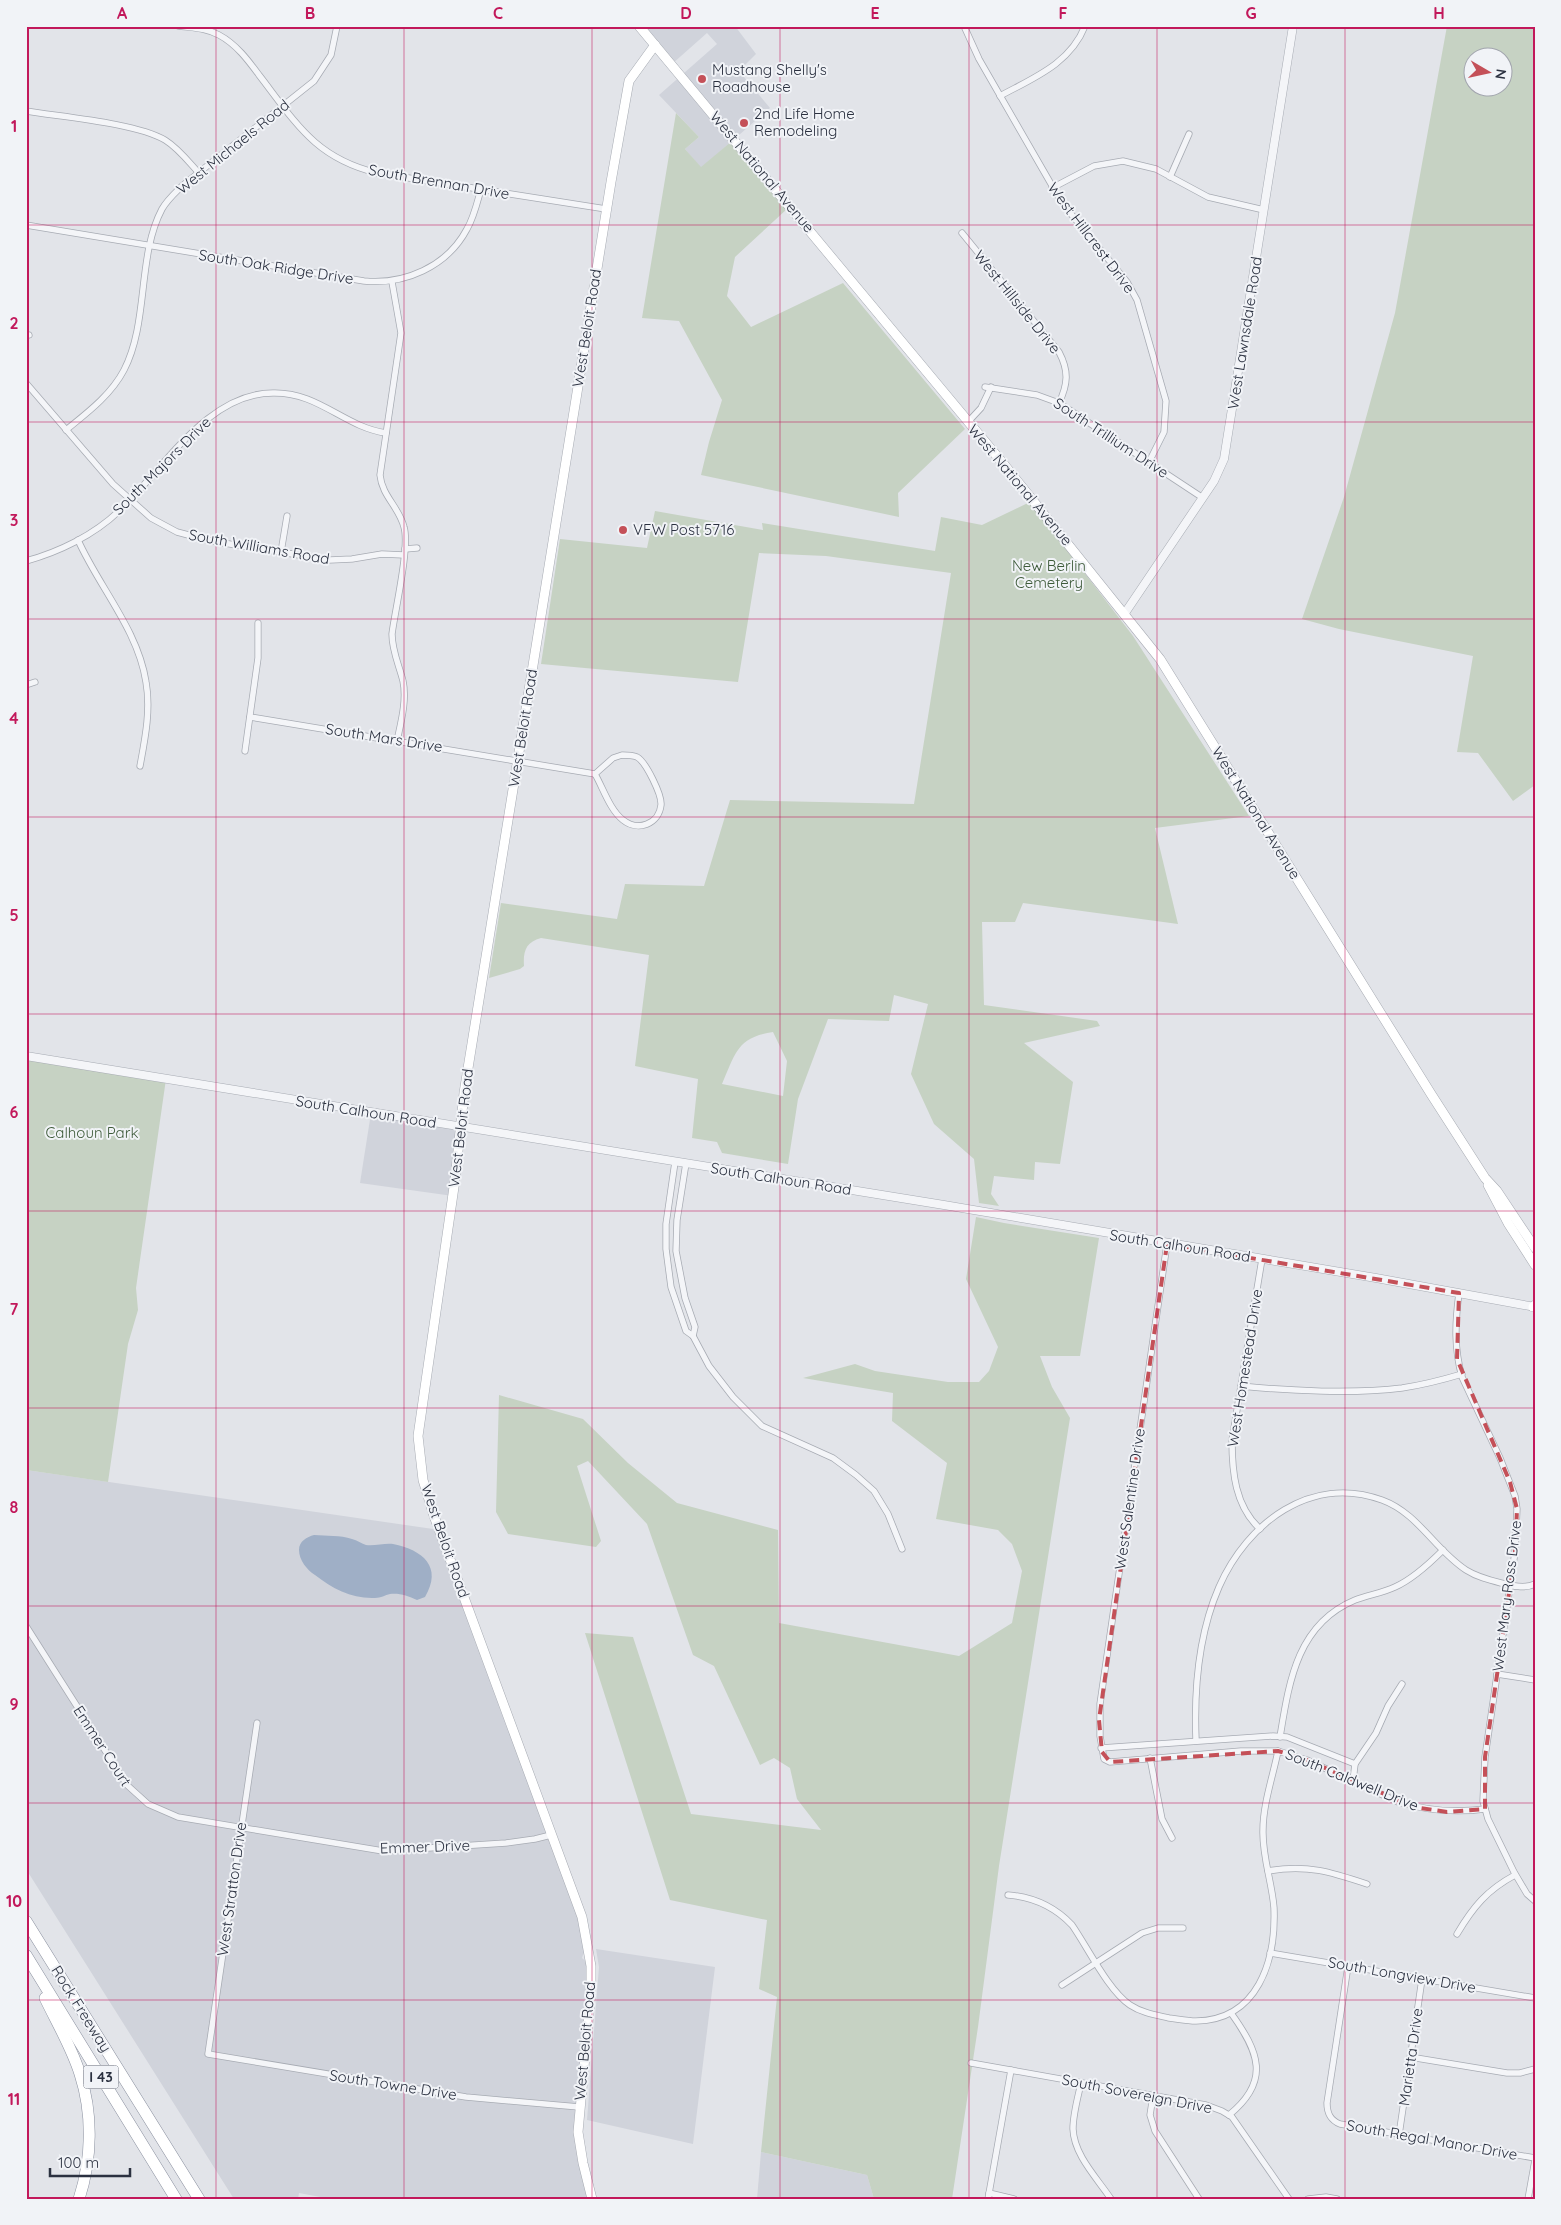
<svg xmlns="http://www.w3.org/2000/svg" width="1561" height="2225" font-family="Quicksand,sans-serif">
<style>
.built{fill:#d0d3db}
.green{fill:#c6d2c3;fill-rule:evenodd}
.water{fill:#9fafc6}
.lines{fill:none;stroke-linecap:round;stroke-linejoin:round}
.minor-casing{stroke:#a7abb3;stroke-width:7}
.tertiary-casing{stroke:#a7abb3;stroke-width:9}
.secondary-casing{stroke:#a7abb3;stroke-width:10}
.motorway-casing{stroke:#8a909f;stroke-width:12}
.minor{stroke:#f4f5f8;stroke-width:5.5}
.tertiary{stroke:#f4f5f8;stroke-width:8}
.secondary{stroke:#fff;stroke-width:9}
.motorway{stroke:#fff;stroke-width:11}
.marked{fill:none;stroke:#c45058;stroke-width:4;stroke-dasharray:10 6;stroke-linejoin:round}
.grid{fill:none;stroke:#c2185b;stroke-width:1;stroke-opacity:0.55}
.poi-dot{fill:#c45058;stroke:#f1f3f7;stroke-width:2}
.labels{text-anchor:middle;stroke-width:4;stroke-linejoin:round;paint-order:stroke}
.shield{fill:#f1f3f7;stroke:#666b77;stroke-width:1}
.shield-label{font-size:14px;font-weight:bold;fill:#2b3140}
.poi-label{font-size:15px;fill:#2b3140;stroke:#f1f3f7;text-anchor:start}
.street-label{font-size:15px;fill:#2b3140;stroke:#f1f3f7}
.park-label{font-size:15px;fill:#3d5a39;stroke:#f1f3f7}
.neatline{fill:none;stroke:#c2185b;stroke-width:2}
.grid-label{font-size:16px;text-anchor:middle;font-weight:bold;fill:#c2185b}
</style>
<rect width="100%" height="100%" fill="#e2e4e9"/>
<g class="built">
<polygon points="639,26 735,26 756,54 739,71 770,108 701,168 685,149 699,137 659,95 717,44 707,33 672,64"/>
<polygon points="371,1113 461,1127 453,1196 360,1183"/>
<polygon points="26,1470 440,1530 587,1942 582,1958 591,1966 578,2121 592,2199 331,2199 299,2193 298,2199 234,2199 26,1869"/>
<polygon points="596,1949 715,1967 693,2144 587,2120 599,1967"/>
<polygon points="761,2152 867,2175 874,2199 757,2199"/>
</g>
<g class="green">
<path d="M 1447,26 L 1535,26 L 1535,785 L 1513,801 L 1478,753 L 1457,752 L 1473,656 L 1339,629 L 1302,619 L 1344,497 L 1395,313 ZM 1474,58 L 1504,58 L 1504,88 L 1474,88 Z"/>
<polygon points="676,113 699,137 685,149 701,167 732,141 787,209 735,257 727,296 751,327 843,283 965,429 898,493 899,517 701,475 709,442 722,400 679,321 642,318"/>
<path d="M 1030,502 L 1133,636 L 1249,816 L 1155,828 L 1178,924 L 1023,903 L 1015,922 L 982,922 L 984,1005 L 1097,1021 L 1100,1026 L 1024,1043 L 1073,1082 L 1060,1164 L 1035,1162 L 1034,1180 L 994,1176 L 991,1194 L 999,1206 L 979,1203 L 974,1159 L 934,1124 L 911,1074 L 928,1004 L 894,995 L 889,1021 L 828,1019 L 798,1099 L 788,1164 L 722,1153 L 717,1142 L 692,1138 L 698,1079 L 635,1066 L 649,955 L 541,938 C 526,942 523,951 524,966 L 520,969 L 489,978 L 501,903 L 617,919 L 625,884 L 704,886 L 730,800 L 914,804 L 951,573 L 826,556 L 759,553 L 738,682 L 541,664 L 560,539 L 647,548 L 655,511 L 763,530 L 762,523 L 935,551 L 941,517 L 982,525 ZM 773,1032 L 787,1061 L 783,1096 L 722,1084 C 735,1054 737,1037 773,1032 Z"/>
<polygon points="26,1056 166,1079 136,1288 138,1310 128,1344 108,1482 26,1470"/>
<polygon points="976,1217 1004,1223 1099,1238 1080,1356 1040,1356 1052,1387 1070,1418 999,1866 978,2027 952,2199 874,2199 867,2175 761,2152 777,1997 759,1989 767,1920 670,1900 585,1633 633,1637 691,1814 821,1830 797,1799 790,1768 774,1758 760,1765 714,1666 693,1655 647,1524 588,1461 577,1466 601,1541 596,1547 508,1534 496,1512 499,1395 583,1419 628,1463 677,1503 778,1530 779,1623 959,1656 1012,1623 1022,1571 1012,1544 998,1530 936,1519 947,1463 892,1421 893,1393 803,1378 855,1364 875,1371 948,1382 979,1382 989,1371 998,1347 966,1279"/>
</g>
<path class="water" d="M 314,1535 C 327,1536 340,1535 352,1539 C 357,1540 362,1544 366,1545 C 375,1546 385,1543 393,1544 C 423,1550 443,1567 425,1597 L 417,1600 C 408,1596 400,1593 390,1594 C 385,1595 381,1598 375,1598 C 352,1599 333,1589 315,1575 C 307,1570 299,1560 299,1550 C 299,1541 307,1537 314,1535 Z"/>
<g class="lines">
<g class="minor-casing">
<g id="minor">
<path d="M 178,26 C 192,28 207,28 219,35 C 236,44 248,60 259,75 C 296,123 315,158 377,173 L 606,209"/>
<polyline points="964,26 979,59 1062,203 1127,282 1137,300 1166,401 1164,432 1149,462"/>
<path d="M 1000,96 C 1033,78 1070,64 1085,26"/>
<path d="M 26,111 C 62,117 136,123 165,140 C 178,148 188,161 198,172"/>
<polyline points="1170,177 1189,134"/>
<polyline points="1052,188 1094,166 1123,161 1156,169 1208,197 1264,210"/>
<path d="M 26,225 L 364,281 C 404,285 447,267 467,229 C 474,217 477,203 481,189"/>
<path d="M 962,233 L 1059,352 C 1069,371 1068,384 1059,403"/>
<path d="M 392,282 L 401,333 L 380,475 C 382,496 399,507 404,527 C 410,547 395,610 392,634 C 392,651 399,665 403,681 C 407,700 401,722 397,741"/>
<polyline points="26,336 29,335"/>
<polyline points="26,383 113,484 151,518 177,532 211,541 330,560 352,559 382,554 404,555"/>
<polyline points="985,387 1037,395 1059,403 1203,498"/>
<polyline points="968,422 981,408 991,387"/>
<path d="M 66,430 C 87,413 111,395 124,370 C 149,322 137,256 162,209 C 167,200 175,193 182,186 L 314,81 L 331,55 L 337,26"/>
<path d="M 78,540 C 99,587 138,630 146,682 C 151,710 145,739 140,766"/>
<polyline points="405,549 417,548"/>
<polyline points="281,552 287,516"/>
<path d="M 26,561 C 59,552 94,535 119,511 C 163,470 207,393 273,393 C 319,392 344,427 386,433"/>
<polyline points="26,685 35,682"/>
<polyline points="250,717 595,774"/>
<polyline points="245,751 258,658 258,623"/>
<path d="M 622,755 C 627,755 632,755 637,757 C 646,762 662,795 661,805 C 659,824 638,832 623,820 C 610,810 603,788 595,774 L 613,758 Z"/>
<polyline points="675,1162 666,1224 666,1249 671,1287 686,1331 693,1336 709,1366 733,1397 762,1426 833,1458 856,1475 874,1491 888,1514 902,1549"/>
<polyline points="686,1163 677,1220 676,1251 685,1298 695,1327 693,1336"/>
<path d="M 1167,1244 L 1100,1704 L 1100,1736 L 1104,1759 L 1110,1762 L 1241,1751 L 1278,1751 L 1307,1760 L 1398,1802 C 1428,1811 1455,1813 1485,1809"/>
<path d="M 1459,1293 C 1455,1323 1454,1348 1462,1377 L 1500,1458 L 1515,1496 L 1517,1509 L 1515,1552 L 1485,1757 L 1483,1801 L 1488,1819 L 1514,1872 L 1527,1894 L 1535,1901"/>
<path d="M 1241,1386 C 1289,1391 1354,1394 1402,1388 C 1422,1385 1442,1380 1462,1374"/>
<path d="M 1260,1529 C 1235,1506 1232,1472 1232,1440 L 1262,1259"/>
<polyline points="26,1626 127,1785 148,1804 178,1817 383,1851 506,1843 535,1839 551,1835"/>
<polyline points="1497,1674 1535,1680"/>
<polyline points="257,1723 208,2054 466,2097 579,2107"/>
<path d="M 1280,1737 C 1289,1682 1297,1624 1355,1600 C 1368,1595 1382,1593 1395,1587 C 1413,1579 1429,1564 1443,1550"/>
<path d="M 1196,1740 C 1194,1690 1199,1633 1219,1587 C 1247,1523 1311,1474 1382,1500 C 1418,1513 1435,1550 1466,1570 C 1477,1577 1489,1580 1501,1583 C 1512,1586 1525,1589 1535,1584"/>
<polyline points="1101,1748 1273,1736 1287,1737 1355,1764"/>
<polyline points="1150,1758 1162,1819 1172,1838"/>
<polyline points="1353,1781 1355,1764 1376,1733 1388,1706 1402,1684"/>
<path d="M 1268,1871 C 1307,1864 1331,1872 1367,1884"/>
<path d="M 1008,1895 C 1034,1897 1054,1906 1072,1925 C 1088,1948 1108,1990 1130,2005 C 1142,2013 1156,2015 1169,2018 C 1178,2019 1187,2021 1196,2021 C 1258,2020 1276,1961 1274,1908 C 1272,1882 1262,1856 1263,1830 C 1263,1804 1273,1776 1278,1751"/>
<path d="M 1457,1934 C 1473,1907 1487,1890 1515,1875"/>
<polyline points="1270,1953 1535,1998"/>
<path d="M 1348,1966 L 1327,2103 C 1327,2113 1330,2120 1340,2124 L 1535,2158"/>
<polyline points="1062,1985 1142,1933 1158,1928 1183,1928"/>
<polyline points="1410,2057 1507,2073 1520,2073 1535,2069"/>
<polyline points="971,2063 1206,2105 1222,2111 1232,2117 1289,2199"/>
<path d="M 1081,2083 C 1078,2097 1073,2114 1073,2129 C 1074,2155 1097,2178 1111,2199"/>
<polyline points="1153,2096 1150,2115 1155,2131 1199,2199"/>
<path d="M 1229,2115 C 1271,2081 1259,2052 1231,2013"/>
<polyline points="1399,2135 1422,1979"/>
<polyline points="989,2193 1014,2199"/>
<polyline points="988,2199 1011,2070"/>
<polyline points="1308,2199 1326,2197 1337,2199"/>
<polyline points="1528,2199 1535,2160"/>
</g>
</g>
<g class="tertiary-casing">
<g id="tertiary">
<polyline points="1125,613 1214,481 1224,459 1293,26"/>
<polyline points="26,1056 944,1205 1376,1278 1535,1307"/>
</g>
</g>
<g class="secondary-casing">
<g id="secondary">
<polyline points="639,26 1006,467 1160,659 1431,1094 1485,1178 1497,1191 1535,1248"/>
<polyline points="1488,1185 1508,1223 1535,1265"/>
<polyline points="1533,1307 1535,1305"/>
<polyline points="592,2199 583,2163 578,2132 591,1991 591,1966 582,1917 434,1516 423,1480 418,1436 455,1180 464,1093 611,182 629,81 655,45"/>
</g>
</g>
<g class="motorway-casing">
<g id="motorway">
<polyline points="26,1921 199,2199"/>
<polyline points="26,1955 176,2199"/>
<path d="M 45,1998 C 57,2023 72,2048 80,2074 C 93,2114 92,2159 79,2199"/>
</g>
</g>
<use href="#minor" class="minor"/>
<use href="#tertiary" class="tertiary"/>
<use href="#secondary" class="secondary"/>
<use href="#motorway" class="motorway"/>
</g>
<path class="marked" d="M 1167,1244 L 1459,1293 L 1457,1359 L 1510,1482 L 1517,1509 L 1515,1552 L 1485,1757 L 1485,1809 L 1447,1812 L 1414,1807 L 1307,1760 L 1278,1751 L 1110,1762 L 1102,1752 L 1099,1720 Z"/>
<path class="grid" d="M 216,26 L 216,2199M 404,26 L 404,2199M 592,26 L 592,2199M 780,26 L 780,2199M 969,26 L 969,2199M 1157,26 L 1157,2199M 1345,26 L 1345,2199M 26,225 L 1535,225M 26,422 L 1535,422M 26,619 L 1535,619M 26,817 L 1535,817M 26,1014 L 1535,1014M 26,1211 L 1535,1211M 26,1408 L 1535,1408M 26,1606 L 1535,1606M 26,1803 L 1535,1803M 26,2000 L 1535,2000"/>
<g class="poi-dot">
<circle cx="702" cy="79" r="5"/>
<circle cx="744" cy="123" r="5"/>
<circle cx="623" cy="530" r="5"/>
</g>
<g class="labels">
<rect class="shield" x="83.5" y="2065.5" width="35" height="23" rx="4"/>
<g class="shield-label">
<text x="101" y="2082">I 43</text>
</g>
<g class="poi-label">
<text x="712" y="75">Mustang Shelly's<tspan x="712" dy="17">Roadhouse</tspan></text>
<text x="754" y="119">2nd Life Home<tspan x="754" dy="17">Remodeling</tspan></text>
<text x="633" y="535">VFW Post 5716</text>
</g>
<g class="street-label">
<text transform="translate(233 147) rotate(-39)" y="5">West Michaels Road</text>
<text transform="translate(762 172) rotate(50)" y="5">West National Avenue</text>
<text transform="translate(439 182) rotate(10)" y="5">South Brennan Drive</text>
<text transform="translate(1091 238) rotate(53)" y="5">West Hillcrest Drive</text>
<text transform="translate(276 267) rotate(9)" y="5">South Oak Ridge Drive</text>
<text transform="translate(1017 302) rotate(51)" y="5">West Hillside Drive</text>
<text transform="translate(587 328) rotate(-81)" y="5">West Beloit Road</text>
<text transform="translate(1245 333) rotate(-81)" y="5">West Lawnsdale Road</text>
<text transform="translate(1111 438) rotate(33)" y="5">South Trillium Drive</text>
<text transform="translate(162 466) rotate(-45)" y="5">South Majors Drive</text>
<text transform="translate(1020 485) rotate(50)" y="5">West National Avenue</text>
<text transform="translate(259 547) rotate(10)" y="5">South Williams Road</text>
<text transform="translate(523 728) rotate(-81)" y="5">West Beloit Road</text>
<text transform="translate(384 738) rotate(9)" y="5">South Mars Drive</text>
<text transform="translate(1256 813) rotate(58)" y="5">West National Avenue</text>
<text transform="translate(366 1112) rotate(9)" y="5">South Calhoun Road</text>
<text transform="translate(461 1128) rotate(-83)" y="5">West Beloit Road</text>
<text transform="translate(781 1179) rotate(9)" y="5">South Calhoun Road</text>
<text transform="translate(1180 1246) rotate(9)" y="5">South Calhoun Road</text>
<text transform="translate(1245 1368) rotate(-81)" y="5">West Homestead Drive</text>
<text transform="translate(1130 1499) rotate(-82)" y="5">West Salentine Drive</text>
<text transform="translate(445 1541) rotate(71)" y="5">West Beloit Road</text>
<text transform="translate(1507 1596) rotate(-83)" y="5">West Mary Ross Drive</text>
<text transform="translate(102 1746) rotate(57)" y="5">Emmer Court</text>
<text transform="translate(1352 1780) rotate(22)" y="5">South Caldwell Drive</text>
<text transform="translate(425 1847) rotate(-2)" y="5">Emmer Drive</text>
<text transform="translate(232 1889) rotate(-82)" y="5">West Stratton Drive</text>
<text transform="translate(1402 1975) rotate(10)" y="5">South Longview Drive</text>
<text transform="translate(81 2009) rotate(58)" y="5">Rock Freeway</text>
<text transform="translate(585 2041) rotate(-85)" y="5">West Beloit Road</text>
<text transform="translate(1411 2057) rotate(-82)" y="5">Marietta Drive</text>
<text transform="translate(393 2085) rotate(9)" y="5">South Towne Drive</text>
<text transform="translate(1137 2094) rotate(11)" y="5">South Sovereign Drive</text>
<text transform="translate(1432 2140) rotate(10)" y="5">South Regal Manor Drive</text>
</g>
<g class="park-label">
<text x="1049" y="571">New Berlin<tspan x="1049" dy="17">Cemetery</tspan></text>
<text x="92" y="1138">Calhoun Park</text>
</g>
</g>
<rect width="1561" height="2225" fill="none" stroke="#f1f3f7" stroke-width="55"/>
<g transform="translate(1488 72) rotate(99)"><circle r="24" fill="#f1f3f7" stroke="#a2a5ae"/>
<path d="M0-4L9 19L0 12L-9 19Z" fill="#c45058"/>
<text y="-8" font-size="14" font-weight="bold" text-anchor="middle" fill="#2b3140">N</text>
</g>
<path d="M50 2168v8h80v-8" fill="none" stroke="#2b3140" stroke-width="2.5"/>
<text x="58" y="2168" font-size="15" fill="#2b3140" stroke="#f1f3f7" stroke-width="4" paint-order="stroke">100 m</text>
<rect x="28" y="28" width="1506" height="2170" class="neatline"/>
<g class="grid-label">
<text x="122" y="19">A</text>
<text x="310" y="19">B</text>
<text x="498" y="19">C</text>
<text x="686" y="19">D</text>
<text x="875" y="19">E</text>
<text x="1063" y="19">F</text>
<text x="1251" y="19">G</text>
<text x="1439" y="19">H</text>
<text x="14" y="132">1</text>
<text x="14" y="329">2</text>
<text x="14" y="526">3</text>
<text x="14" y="724">4</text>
<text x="14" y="921">5</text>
<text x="14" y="1118">6</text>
<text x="14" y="1315">7</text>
<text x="14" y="1513">8</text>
<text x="14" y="1710">9</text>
<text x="14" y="1907">10</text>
<text x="14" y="2105">11</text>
</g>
</svg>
